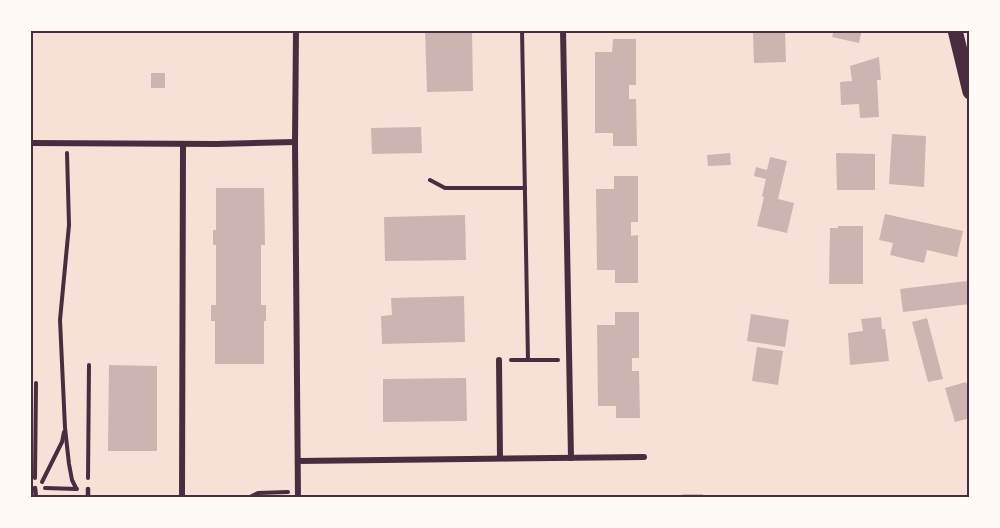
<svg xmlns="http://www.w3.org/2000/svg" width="1000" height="528" font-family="'DM Sans',sans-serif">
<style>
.building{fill:#ccb4b1}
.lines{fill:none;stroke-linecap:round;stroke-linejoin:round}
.path{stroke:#4a2c40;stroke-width:4}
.service{stroke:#4a2c40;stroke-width:4.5}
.minor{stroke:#4a2c40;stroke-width:6}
.primary{stroke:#4a2c40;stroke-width:15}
.neatline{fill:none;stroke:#4a2c40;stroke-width:2}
</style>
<rect width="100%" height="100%" fill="#f7e1d7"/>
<g class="building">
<polygon points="425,30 469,30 469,31 472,31 473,91 427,92"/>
<polygon points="760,30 785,30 786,62 754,63 753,32 760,32"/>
<polygon points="834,30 862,30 859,43 832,37"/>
<polygon points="613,39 636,39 636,85 629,85 629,99 636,99 637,146 613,146 613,133 595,133 595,52 612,52"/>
<polygon points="879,57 881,80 877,80 879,117 860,118 859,104 841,105 840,82 852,81 850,66"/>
<rect x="151" y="73" width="14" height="15"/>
<polygon points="421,127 422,153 372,154 371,128"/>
<polygon points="892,134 926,136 924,187 889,184"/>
<polygon points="730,153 731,165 708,166 707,155"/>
<polygon points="836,153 875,154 875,190 837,190"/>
<polygon points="770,157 787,161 778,199 794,203 787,233 757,226 764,197 762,196 766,179 754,176 756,167 767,170"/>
<polygon points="614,176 638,176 638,222 631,222 631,236 638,235 638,283 615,283 615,270 597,270 596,189 614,189"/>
<polygon points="216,188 264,188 265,245 261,245 261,305 266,305 266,321 264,321 264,364 215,364 215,321 211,321 211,305 216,305 216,245 213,245 213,230 216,230"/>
<polygon points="885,214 963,231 957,257 927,250 924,263 890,255 893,243 879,240"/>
<polygon points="465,215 466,260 385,261 384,217"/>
<polygon points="838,226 863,226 863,284 829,284 830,228 838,228"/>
<polygon points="967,281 970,304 903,312 900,289"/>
<polygon points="464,296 465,342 382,344 381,316 392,315 391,298"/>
<polygon points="615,312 639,312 639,358 632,358 632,371 639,371 640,418 616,418 616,406 598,406 597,325 615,325"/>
<polygon points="751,314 789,320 785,347 747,341"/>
<polygon points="881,317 882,329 885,329 889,361 850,365 848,333 863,331 861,319"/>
<polygon points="927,318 943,379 928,382 912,322"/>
<polygon points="757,347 783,351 778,385 752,381"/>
<polygon points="109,365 157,366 157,451 108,451"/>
<polygon points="466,378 467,421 383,422 383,379"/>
<polygon points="966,382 970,396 970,418 955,422 945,388"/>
<rect x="682" y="494" width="21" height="4"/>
</g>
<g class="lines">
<g class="path">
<polyline points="522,30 528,360"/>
<polyline points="67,153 69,225 60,320 65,428 69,464 72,480 76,488"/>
<polyline points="430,180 445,188 525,188"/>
<polyline points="511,360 558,360"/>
<polyline points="35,478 36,383"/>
<polyline points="88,478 89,365"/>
<polyline points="42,482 62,442 64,432"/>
<polyline points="45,488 77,489"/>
<polyline points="248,498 258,493 288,492"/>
</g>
<g class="service">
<polyline points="35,488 36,498"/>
<polyline points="88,489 88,498"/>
</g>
<g class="minor">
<polyline points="296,30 295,142 298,498"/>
<polyline points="563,30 571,458"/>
<polyline points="30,143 217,144 295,142"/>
<polyline points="499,360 500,458"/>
<polyline points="298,461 644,457"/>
<polyline points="182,498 183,144"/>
</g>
<polyline class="primary" points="955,30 970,92"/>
</g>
<rect width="1000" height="528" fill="none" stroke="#fffaf5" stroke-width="63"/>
<rect x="32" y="32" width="936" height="464" class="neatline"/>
</svg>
